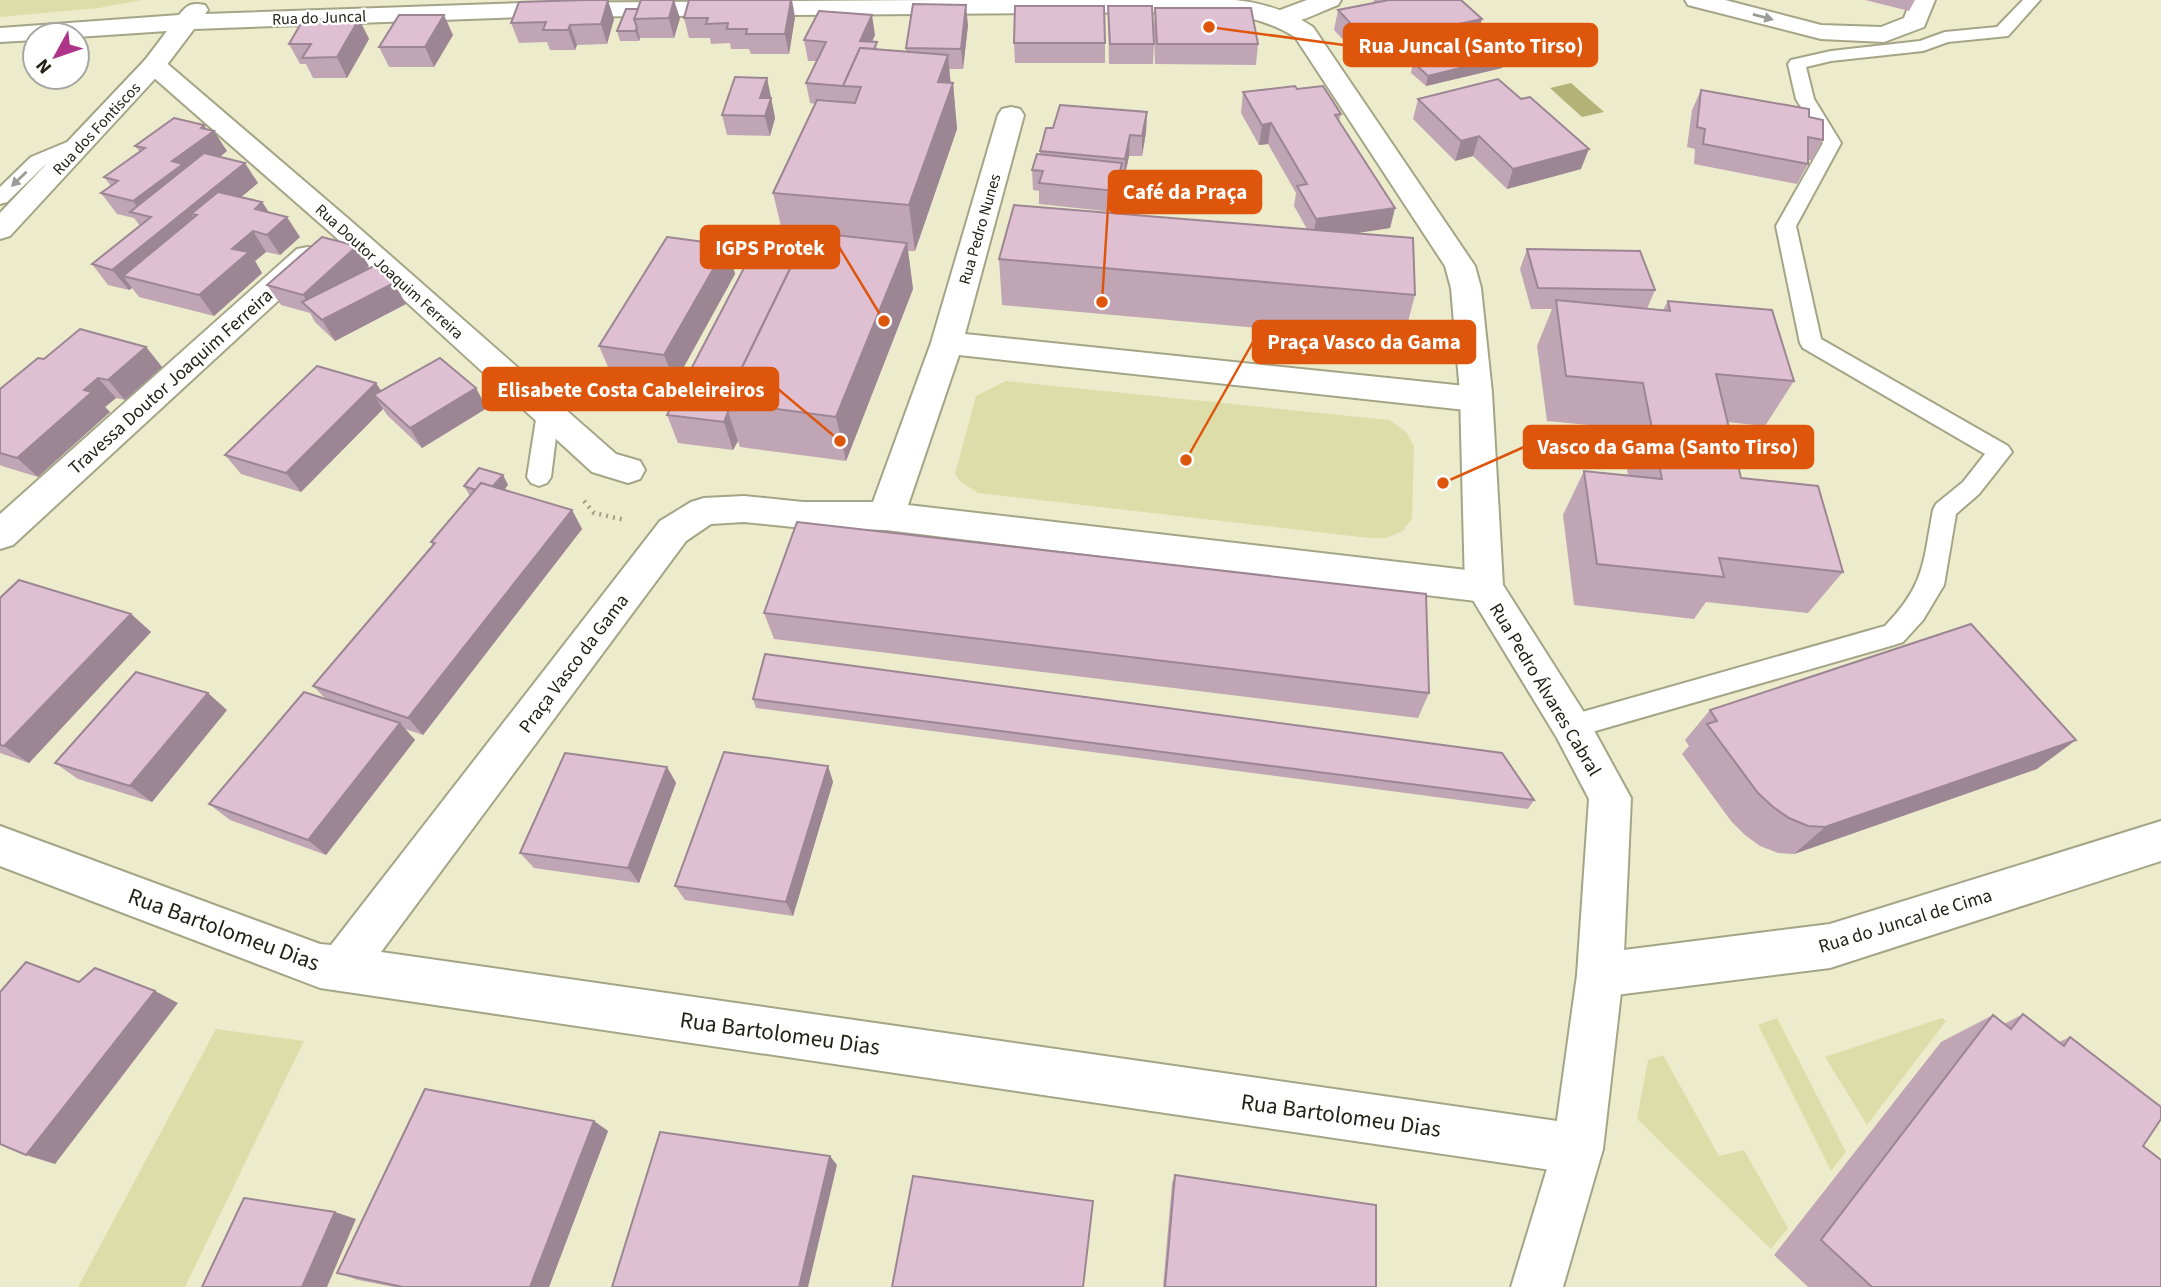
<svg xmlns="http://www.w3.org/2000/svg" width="2161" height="1287" font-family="'Source Sans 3',sans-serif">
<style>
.green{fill:#dcdda9}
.water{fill:#b3b378}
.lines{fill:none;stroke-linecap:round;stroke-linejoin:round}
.lane-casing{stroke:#a4a586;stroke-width:4}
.street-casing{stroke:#a4a586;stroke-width:4}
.secondary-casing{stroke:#a4a586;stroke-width:4}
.path{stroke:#a0a087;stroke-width:4.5;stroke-dasharray:2 5;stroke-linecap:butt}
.lane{fill:#fff;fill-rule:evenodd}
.street{fill:#fff;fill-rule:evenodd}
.secondary{fill:#fff;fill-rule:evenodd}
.wall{fill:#c0a5b5}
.shaded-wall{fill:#9c8693}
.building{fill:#dfc0d2;stroke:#9c8693;stroke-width:2}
.oneway{fill:#9c9c96}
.labels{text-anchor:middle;stroke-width:5;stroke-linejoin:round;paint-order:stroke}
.far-street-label{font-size:16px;fill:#222216;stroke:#fff}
.street-label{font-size:19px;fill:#222216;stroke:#fff}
.near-street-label{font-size:23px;fill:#222216;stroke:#fff}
.leader{fill:none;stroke:#de560c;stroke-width:2.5}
.callout-dot{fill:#de560c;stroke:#fff;stroke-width:2.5}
.callout{fill:#de560c;stroke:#de560c;stroke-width:2.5}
.callout-label{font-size:21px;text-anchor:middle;font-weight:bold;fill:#fff}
</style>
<rect width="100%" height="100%" fill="#ececcc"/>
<g class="green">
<polygon points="0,0 142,0 99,8 0,17"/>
<polygon points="1006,381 1389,420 1406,432 1414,446 1412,518 1403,531 1386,538 1369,538 978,493 960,481 955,474 976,396"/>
<polygon points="1777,1018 1846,1152 1831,1171 1758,1025"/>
<polygon points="1942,1018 1946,1021 1867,1125 1825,1057"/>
<polygon points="216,1029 304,1041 185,1287 78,1287"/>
<polygon points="1663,1055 1719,1156 1744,1150 1788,1228 1771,1249 1637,1119 1648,1060"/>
</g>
<polygon class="water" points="1571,83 1604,112 1582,117 1550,88"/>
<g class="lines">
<g class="lane-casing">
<g id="lane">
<path d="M 2023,0 L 2040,0 L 2008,36 L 1948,42 L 1923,51 L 1831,61 L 1806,67 L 1814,99 L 1841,143 L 1796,226 L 1821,339 L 2008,446 L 2012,452 L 1979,494 L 1956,514 L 1944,585 L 1923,620 L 1903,642 L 1894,645 L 1571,738 L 1561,734 L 1557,726 L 1561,718 L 1885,626 C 1925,585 1923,563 1933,510 L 1936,504 L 1963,482 L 1985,454 L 1803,348 L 1800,343 L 1776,226 L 1823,143 L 1796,99 L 1788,64 L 1791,60 L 1831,51 L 1920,41 L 1945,32 L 1997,27 Z"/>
<polygon points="84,135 91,137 93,141 91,145 45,165 7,202 0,204 0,187 31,157"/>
<polygon points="548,405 556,407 559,413 551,477 547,483 539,486 531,483 527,477 537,413 540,407"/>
</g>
</g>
<g class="street-casing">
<g id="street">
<path d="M 1307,0 L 1341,0 L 1338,5 C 1319,12 1292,28 1272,23 L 1269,18 L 1272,13 Z"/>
<polygon points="1685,0 1725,0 1821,25 1881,27 1904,18 1911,0 1935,0 1924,27 1884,42 1821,39 1688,5"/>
<polygon points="154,57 163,60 351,221 616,454 640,461 645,470 640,479 628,483 592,472 331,233 145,70 141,65 145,60"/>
<polygon points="1011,107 1020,109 1024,115 965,334 1475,387 1487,391 1492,399 1487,407 1475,411 959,355 908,505 1484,572 1497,577 1503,587 1497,597 1484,602 886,530 803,528 744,522 711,524 686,541 381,952 1578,1124 1596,1131 1603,1149 1596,1167 1578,1174 320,988 0,866 0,826 320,944 331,945 660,521 691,502 704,498 744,496 803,502 873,502 931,343 998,115 1002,109"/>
<polygon points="308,247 319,249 323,256 319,263 13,545 0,549 0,514 297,249"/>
<polygon points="2161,821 2161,861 1830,968 1600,997 1584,991 1577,975 1584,959 1600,953 1830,924"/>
</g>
</g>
<g class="secondary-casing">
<path id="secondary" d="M 936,0 L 1235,0 C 1264,3 1288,11 1313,27 L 1475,266 L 1481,288 L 1492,393 L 1503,585 L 1585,714 L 1631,798 L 1623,975 L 1603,1149 L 1563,1287 L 1511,1287 L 1553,1149 L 1577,975 L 1589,799 L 1557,738 L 1465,587 L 1460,393 L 1451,288 L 1445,266 L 1295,37 C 1260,15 1226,13 1185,12 L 521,17 L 194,29 L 163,70 L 10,236 L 0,239 L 0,213 L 145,60 L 167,31 L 77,37 L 35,35 L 35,40 L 0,42 L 0,28 L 179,15 C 187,5 191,2 205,5 L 208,10 L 205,14 L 521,3 Z"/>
</g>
<polyline class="path" points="584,501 594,513 625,520"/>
<use href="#lane" class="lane"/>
<use href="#street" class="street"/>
<use href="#secondary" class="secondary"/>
</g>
<g class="wall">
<polygon points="1374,0 1461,0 1476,39 1365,63 1334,30 1338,10 1373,3"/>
<polygon points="1865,0 1915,0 1909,11"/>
<polygon points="1108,6 1154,44 1153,64 1109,64"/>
<polygon points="1155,8 1258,44 1256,65 1155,64 1154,28"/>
<polygon points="626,9 680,18 674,38 640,38 639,41 620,41 617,31"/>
<polygon points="795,17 789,54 751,54 749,49 731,49 730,43 711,44 710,38 689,38 684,18"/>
<polygon points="359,19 369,39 347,78 313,78 306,64 300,64 289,44"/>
<polygon points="614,19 607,44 577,45 575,50 550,50 547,42 519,43 511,23"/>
<polygon points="968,25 963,69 949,69 951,83 953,83 957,129 915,251 908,251 913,289 846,461 740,447 738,441 733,450 678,443 667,415 798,252 803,241 784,239 773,193 815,104 810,103 806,83 817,61 808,61 804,40 875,35 872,42 878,49 906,51 906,48"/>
<polygon points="453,35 434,67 389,67 379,47"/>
<polygon points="1014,43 1105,43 1105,63 1015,63"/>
<polygon points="1413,62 1502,68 1426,86 1411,73"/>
<polygon points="767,78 775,118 770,136 727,135 722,115"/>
<polygon points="1297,89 1341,114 1339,121 1395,208 1390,228 1354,233 1415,295 1403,341 1002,305 999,259 1307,229 1294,206 1296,193 1268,144 1259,145 1241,113 1243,92"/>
<polygon points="1701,90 1809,117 1823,140 1812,160 1808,160 1808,164 1797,184 1694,164 1695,149 1687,147 1692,110"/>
<polygon points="1418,99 1581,169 1507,189 1473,156 1455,161 1413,119"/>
<polygon points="1147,112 1146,132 1142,156 1129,156 1124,179 1122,179 1114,212 1039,204 1039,191 1033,190 1032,170 1040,154 1040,151 1053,128"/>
<polygon points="206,129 227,151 220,157 258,183 241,197 262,202 269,212 300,237 280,255 266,252 255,261 262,273 214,316 139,297 132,288 129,290 108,285 92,264 140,226 134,218 117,214 101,193 111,186 104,177 140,152 135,146"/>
<polygon points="727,245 735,274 675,383 611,374 599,346"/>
<polygon points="1527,249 1655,290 1647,309 1663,310 1668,301 1794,381 1765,426 1727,422 1741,478 1843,572 1808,613 1706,602 1694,619 1574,605 1563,515 1584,471 1628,475 1620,428 1547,421 1537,346 1552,309 1531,309 1520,269"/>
<polygon points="369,266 365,270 406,304 335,341 315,322 310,313 281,305 267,285"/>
<polygon points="146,347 162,367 125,400 116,398 105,407 110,412 38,477 2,466 0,465 0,389 44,359"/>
<polygon points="381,391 487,408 422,448 387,415 383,409 301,492 241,474 225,455"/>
<polygon points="503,475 508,485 504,490 572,510 582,529 423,735 405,729 415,740 326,855 230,820 209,804 326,699 313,686 433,545 431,542 470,496 464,486"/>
<polygon points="0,598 131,614 151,632 29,763 0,753"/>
<polygon points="764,613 1429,693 1418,718 774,639"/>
<polygon points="753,699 1534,800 1528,809 756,708"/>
<polygon points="227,710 152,802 78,779 55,763"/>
<polygon points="1710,710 2037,769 1794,854 1778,853 1760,846 1745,835 1731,821 1682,754 1689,746 1685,740"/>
<polygon points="828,766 833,782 793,916 685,900 675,886"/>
<polygon points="667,767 676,783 639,883 534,868 520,853"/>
<polygon points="2023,1014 2059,1042 2070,1037 2143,1146 2161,1287 1808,1287 1774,1255 1941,1042 1993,1015 2004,1024"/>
<polygon points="594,1121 608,1131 549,1287 394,1287 358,1280 337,1273"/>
<polygon points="1175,1175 1376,1287 1163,1287 1172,1183"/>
</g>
<g class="shaded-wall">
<polygon points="608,0 614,19 607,44 601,24"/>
<polygon points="674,0 680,18 674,38 669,18"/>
<polygon points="791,0 792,0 795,17 789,54 785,34"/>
<polygon points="966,5 968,25 963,69 961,49"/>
<polygon points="444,15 453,35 434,67 425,47"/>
<polygon points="872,15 875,35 863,61 860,41"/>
<polygon points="359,19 369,39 347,78 337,57"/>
<polygon points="1482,19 1476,39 1365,63 1369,43"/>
<polygon points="570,25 577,45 575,50 568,30"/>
<polygon points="637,28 640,38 639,41 635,31"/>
<polygon points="948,55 951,88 953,83 957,129 915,251 909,205 938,82"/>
<polygon points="1505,57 1502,68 1426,86 1428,76"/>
<polygon points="767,78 775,118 770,136 760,98"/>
<polygon points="1147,112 1146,132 1142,156 1142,136"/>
<polygon points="1271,123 1268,144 1259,145 1262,125"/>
<polygon points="204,125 210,134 214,131 227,151 192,178 151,217 143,215 133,201 172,161 201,128"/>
<polygon points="1130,135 1129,156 1124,179 1125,159"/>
<polygon points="1479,136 1473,156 1455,161 1461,141"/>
<polygon points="1589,149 1581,169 1507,189 1513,169"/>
<polygon points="245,163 258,183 205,227 197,215 191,214 202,230 123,276 132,288 129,290 112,270"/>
<polygon points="1122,163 1121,184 1114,212 1115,191"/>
<polygon points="262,202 275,222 255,209"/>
<polygon points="1395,208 1390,228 1313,240 1316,219"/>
<polygon points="287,217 300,237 280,255 267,235"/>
<polygon points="253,231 266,252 255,261 262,273 214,316 199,295 232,249"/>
<polygon points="907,243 913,289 846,461 836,417"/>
<polygon points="727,245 735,274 675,383 664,355"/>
<polygon points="357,246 369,266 316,315 303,295"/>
<polygon points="394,283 406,304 335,341 322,320"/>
<polygon points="146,347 162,367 125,400 108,380"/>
<polygon points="98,378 116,398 105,407 110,412 38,477 17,458 84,390"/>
<polygon points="376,383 389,402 374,395 383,409 301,492 286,473"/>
<polygon points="476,388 487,408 422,448 410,428"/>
<polygon points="728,412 738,441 733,450 724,422"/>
<polygon points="503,475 508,485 493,503 487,493"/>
<polygon points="572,510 582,529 423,735 408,718"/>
<polygon points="131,614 151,632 29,763 4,746"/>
<polygon points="208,693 227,710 152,802 130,786"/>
<polygon points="400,723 415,740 326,855 308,840"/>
<polygon points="2076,740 2037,769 1794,854 1825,827"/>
<polygon points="828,766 833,782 793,916 786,902"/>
<polygon points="667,767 676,783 639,883 628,868"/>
<polygon points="155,991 178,1003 55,1164 26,1155"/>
<polygon points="594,1121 608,1131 549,1287 530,1287"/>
<polygon points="830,1156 837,1165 808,1287 799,1287"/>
<polygon points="335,1212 356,1219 327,1287 302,1287"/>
</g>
<g class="building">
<polygon points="586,0 608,0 601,24 570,25 568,30 543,30 546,22 511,23 519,2"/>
<polygon points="641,0 674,0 669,18 634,19"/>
<polygon points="689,0 791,0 785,34 746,34 747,29 727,29 728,23 706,24 708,18 684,18"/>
<polygon points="1389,0 1461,0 1482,19 1369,43 1338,10"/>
<polygon points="913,4 966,5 961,49 906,48"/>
<polygon points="1015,6 1104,6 1105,43 1014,43"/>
<polygon points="1108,6 1152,6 1154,44 1110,44"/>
<polygon points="1155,8 1251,8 1258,44 1157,44"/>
<polygon points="626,9 638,9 634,19 637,28 635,31 617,31"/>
<polygon points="819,11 872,15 860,41 877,42 874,49 860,48 843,86 806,83 826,42 804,40"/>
<polygon points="399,15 444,15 425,47 379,47"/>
<polygon points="359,19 337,57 302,58 311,44 289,44 303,20"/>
<polygon points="1490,44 1505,57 1428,76 1413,62"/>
<polygon points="860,48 948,55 938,82 953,83 909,205 773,193 817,100 855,103 861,87 843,86"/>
<polygon points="735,77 767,78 760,98 771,98 765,116 722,115"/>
<polygon points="1498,79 1521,99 1530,97 1589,149 1513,169 1479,136 1461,141 1418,99"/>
<polygon points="1295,86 1297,89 1323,86 1341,114 1335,115 1395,208 1316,219 1297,186 1307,184 1271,123 1262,125 1243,92"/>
<polygon points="1701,90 1809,109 1809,117 1823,120 1823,140 1808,137 1808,164 1703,144 1705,129 1697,127"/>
<polygon points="1060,105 1147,112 1142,136 1130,135 1125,159 1040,151 1046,128 1053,128"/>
<polygon points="174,118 204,125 201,128 214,131 172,161 183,164 133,201 101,193 118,181 104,177 145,148 135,146"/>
<polygon points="204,153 245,163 112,270 92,264 151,217 130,212"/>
<polygon points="1037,154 1122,163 1115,191 1039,183 1043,171 1032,170"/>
<polygon points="218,192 262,202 255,209 287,217 267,235 253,231 232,249 249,252 199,295 123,276 197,215 191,214"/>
<polygon points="1014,205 1413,238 1415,295 999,259"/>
<polygon points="808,232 907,243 836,417 725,402"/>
<polygon points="322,237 357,246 303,295 267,285"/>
<polygon points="667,237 727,245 664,355 599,346"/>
<polygon points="755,247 798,252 725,402 728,412 724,422 667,415"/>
<polygon points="1527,249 1640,251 1655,290 1538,288"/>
<polygon points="374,266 394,283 322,320 302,302"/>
<polygon points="1556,300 1670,311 1668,301 1772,310 1794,381 1716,374 1741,478 1818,486 1843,572 1719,558 1724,577 1597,564 1584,471 1662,479 1643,383 1566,376"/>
<polygon points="80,329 146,347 108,380 98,378 84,390 92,392 17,458 0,453 0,389 38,358 44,359"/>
<polygon points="440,358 476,388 410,428 374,395"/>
<polygon points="317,366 376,383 286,473 225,455"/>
<polygon points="479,468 503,475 492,487 481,483 476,490 464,486"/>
<polygon points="481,483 572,510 408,718 313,686 435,543 431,542"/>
<polygon points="797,522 1426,594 1429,693 764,613"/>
<polygon points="19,580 131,614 4,746 0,745 0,598"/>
<polygon points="1971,624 2076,740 1825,827 1808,826 1789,818 1773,807 1758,793 1707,724 1717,721 1710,710"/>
<polygon points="765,654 1502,753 1534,800 753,699"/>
<polygon points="136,672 208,693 130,786 55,763"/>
<polygon points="304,692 400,723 308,840 209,804"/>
<polygon points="724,752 828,766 786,902 675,886"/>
<polygon points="565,753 667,767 628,868 520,853"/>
<polygon points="26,962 79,982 95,968 155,991 26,1155 0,1144 0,992"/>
<polygon points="2023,1014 2064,1046 2070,1037 2161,1107 2161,1119 2143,1146 2161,1160 2161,1287 1872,1287 1821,1240 1993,1015 2011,1029"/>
<polygon points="425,1089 594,1121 530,1287 403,1287 337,1273"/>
<polygon points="660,1132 830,1156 799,1287 612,1287"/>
<polygon points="1175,1175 1376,1205 1376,1287 1165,1287"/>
<polygon points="913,1176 1093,1201 1083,1287 892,1287"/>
<polygon points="244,1198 335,1212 302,1287 202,1287"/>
</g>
<defs><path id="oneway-solid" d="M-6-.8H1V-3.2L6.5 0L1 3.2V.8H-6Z" transform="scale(1.75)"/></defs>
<g class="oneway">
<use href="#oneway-solid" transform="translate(1763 17) rotate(15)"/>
<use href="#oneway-solid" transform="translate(19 179) rotate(136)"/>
</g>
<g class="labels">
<g class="far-street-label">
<text transform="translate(319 17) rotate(-2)" y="6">Rua do Juncal</text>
<text transform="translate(96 128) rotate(-47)" y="6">Rua dos Fontiscos</text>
<text transform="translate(979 229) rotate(-74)" y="6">Rua Pedro Nunes</text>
<text transform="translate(390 271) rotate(42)" y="6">Rua Doutor Joaquim Ferreira</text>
</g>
<g class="street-label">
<text transform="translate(170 381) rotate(-42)" y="7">Travessa Doutor Joaquim Ferreira</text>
<text transform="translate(573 663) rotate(-53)" y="7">Praça Vasco da Gama</text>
<text transform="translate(1546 689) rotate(59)" y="7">Rua Pedro Álvares Cabral</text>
<text transform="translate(1905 920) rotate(-17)" y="7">Rua do Juncal de Cima</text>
</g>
<g class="near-street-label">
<text transform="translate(224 929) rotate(20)" y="8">Rua Bartolomeu Dias</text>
<text transform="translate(780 1033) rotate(8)" y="8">Rua Bartolomeu Dias</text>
<text transform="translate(1341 1115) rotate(8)" y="8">Rua Bartolomeu Dias</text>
</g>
</g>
<path class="leader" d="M1209 27L1344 45M1102 302L1109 192M884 321L839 247M1186 460L1253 342M840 441L778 389M1443 483L1524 447"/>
<g class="callout-dot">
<circle cx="1209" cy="27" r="7"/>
<circle cx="1102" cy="302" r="7"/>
<circle cx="884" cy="321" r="7"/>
<circle cx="1186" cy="460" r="7"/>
<circle cx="840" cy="441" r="7"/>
<circle cx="1443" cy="483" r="7"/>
</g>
<g class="callout">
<rect x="1344" y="24" width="253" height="42" rx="7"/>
<rect x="1109" y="171" width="152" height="42" rx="7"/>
<rect x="701" y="226" width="138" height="42" rx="7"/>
<rect x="1253" y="321" width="222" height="42" rx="7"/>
<rect x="483" y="368" width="295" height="42" rx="7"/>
<rect x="1524" y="426" width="289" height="42" rx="7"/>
</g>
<g class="callout-label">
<text x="1471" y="53">Rua Juncal (Santo Tirso)</text>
<text x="1185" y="199">Café da Praça</text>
<text x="770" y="255">IGPS Protek</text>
<text x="1364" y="349">Praça Vasco da Gama</text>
<text x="631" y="397">Elisabete Costa Cabeleireiros</text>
<text x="1668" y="454">Vasco da Gama (Santo Tirso)</text>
</g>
<g transform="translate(56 56) rotate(230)"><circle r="33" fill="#ffffff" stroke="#a7a7a2" stroke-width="2"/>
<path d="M0-5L12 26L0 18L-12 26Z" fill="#ad3488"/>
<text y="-10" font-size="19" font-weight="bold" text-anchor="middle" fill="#222216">N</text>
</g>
</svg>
